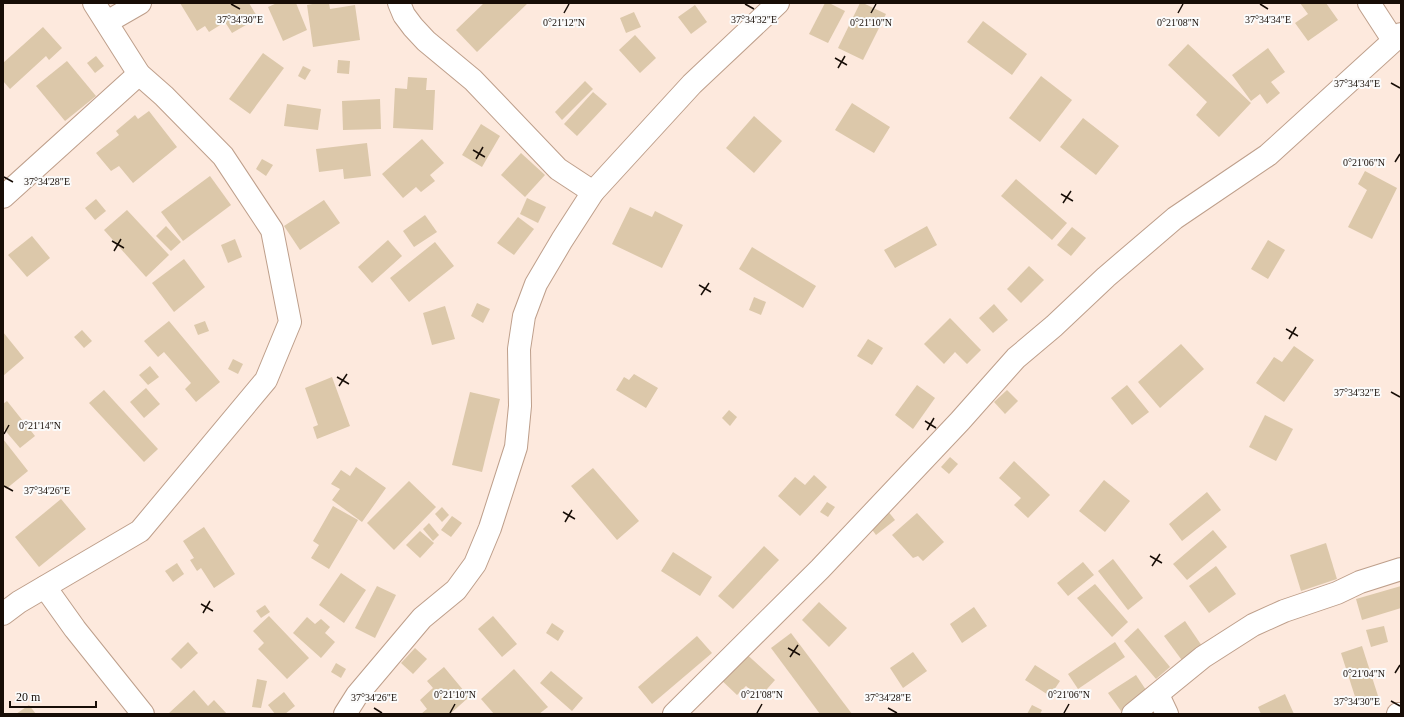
<svg xmlns="http://www.w3.org/2000/svg" width="1404" height="717" font-family="'Times New Roman',serif">
<style>
.building{fill:#dcc8aa}
.lines{fill:none;stroke-linecap:round;stroke-linejoin:round}
.minor-casing{stroke:#be9f8b;stroke-width:24}
.minor{stroke:#fff;stroke-width:22}
.ticks{fill:none;stroke:#170d06;stroke-width:1.5}
.ticks-label{font-size:10px;text-anchor:middle;fill:#170d06;stroke:#fbfbfb;stroke-width:4;stroke-linejoin:round;paint-order:stroke}
</style>
<rect width="100%" height="100%" fill="#fde9dd"/>
<g class="building">
<polygon points="180,3 249,3 258,18 232,33 225,22 209,32 205,26 197,31"/>
<polygon points="277,3 296,3 307,30 283,41 268,7"/>
<polygon points="318,3 329,3 330,9 355,5 360,40 313,47 307,5"/>
<polygon points="484,3 528,3 477,52 456,30"/>
<polygon points="825,3 829,3 845,11 828,43 809,34"/>
<polygon points="860,3 863,3 886,14 863,60 838,48"/>
<polygon points="1300,3 1326,3 1338,20 1308,41 1295,23 1308,14"/>
<polygon points="695,5 707,22 691,34 678,17"/>
<polygon points="634,12 641,27 626,33 620,18"/>
<polygon points="983,21 1027,54 1012,75 967,42"/>
<polygon points="43,27 62,48 49,60 46,56 10,89 3,81 3,63"/>
<polygon points="635,35 656,58 640,73 619,50"/>
<polygon points="1188,44 1251,103 1219,137 1196,115 1207,102 1168,65"/>
<polygon points="1268,48 1285,72 1271,82 1280,93 1267,104 1260,94 1251,101 1232,75"/>
<polygon points="263,53 284,68 250,114 229,99"/>
<polygon points="96,56 104,66 95,73 87,63"/>
<polygon points="338,60 350,61 349,74 337,73"/>
<polygon points="67,61 96,96 65,121 36,86"/>
<polygon points="303,66 311,70 305,80 298,76"/>
<polygon points="1041,76 1072,100 1040,142 1009,118"/>
<polygon points="408,77 427,78 426,90 435,90 433,130 393,128 395,88 407,89"/>
<polygon points="585,81 593,89 562,120 555,112"/>
<polygon points="593,92 607,104 577,136 564,124"/>
<polygon points="380,99 381,129 343,130 342,101"/>
<polygon points="852,103 890,127 874,153 835,130"/>
<polygon points="287,104 321,109 318,130 284,126"/>
<polygon points="149,111 177,147 133,183 119,166 111,171 96,153 119,135 116,131 135,115 138,119"/>
<polygon points="754,116 782,141 754,173 726,148"/>
<polygon points="1083,118 1119,146 1096,175 1060,147"/>
<polygon points="481,124 500,136 482,167 462,155"/>
<polygon points="422,139 444,163 430,175 435,181 421,192 416,187 403,198 382,174"/>
<polygon points="367,143 371,176 344,179 343,169 319,172 316,149"/>
<polygon points="521,153 545,175 525,197 501,175"/>
<polygon points="262,159 273,165 266,176 256,169"/>
<polygon points="1365,171 1397,188 1372,239 1348,227 1367,190 1358,184"/>
<polygon points="210,176 231,205 183,241 161,212"/>
<polygon points="1016,179 1067,223 1052,240 1001,196"/>
<polygon points="527,198 546,207 538,223 520,214"/>
<polygon points="96,199 106,211 95,220 85,208"/>
<polygon points="324,200 340,223 300,250 284,226"/>
<polygon points="630,207 652,217 655,211 683,225 662,268 612,244"/>
<polygon points="127,210 169,255 146,277 104,230"/>
<polygon points="425,215 437,232 414,247 403,231"/>
<polygon points="518,217 534,229 514,255 497,243"/>
<polygon points="166,226 181,242 171,251 156,236"/>
<polygon points="927,226 937,245 895,268 884,250"/>
<polygon points="1072,227 1086,238 1071,256 1057,245"/>
<polygon points="32,236 50,258 27,277 8,255"/>
<polygon points="235,239 242,257 228,263 221,245"/>
<polygon points="388,240 402,256 372,283 358,267"/>
<polygon points="1268,240 1285,250 1268,279 1251,269"/>
<polygon points="435,242 454,266 409,302 390,278"/>
<polygon points="752,247 816,286 803,308 739,269"/>
<polygon points="184,259 205,287 174,312 152,283"/>
<polygon points="1029,266 1044,280 1021,303 1007,289"/>
<polygon points="754,297 766,302 761,315 749,310"/>
<polygon points="477,303 490,309 483,323 471,316"/>
<polygon points="994,304 1008,320 993,333 979,318"/>
<polygon points="445,306 455,339 432,345 423,313"/>
<polygon points="950,318 981,350 967,364 955,352 944,364 924,344"/>
<polygon points="169,321 220,382 196,402 185,389 191,383 164,352 158,357 144,341"/>
<polygon points="205,321 209,331 198,335 194,325"/>
<polygon points="82,330 92,341 84,348 74,337"/>
<polygon points="3,332 24,358 3,376"/>
<polygon points="868,339 883,348 872,365 857,356"/>
<polygon points="1181,344 1204,369 1160,408 1138,382"/>
<polygon points="1294,346 1314,360 1284,402 1256,383 1274,357 1282,362"/>
<polygon points="233,359 243,364 238,374 228,369"/>
<polygon points="150,366 159,377 148,385 139,375"/>
<polygon points="634,374 658,388 646,408 616,390 624,377 629,380"/>
<polygon points="332,377 350,426 317,439 313,427 318,425 305,388"/>
<polygon points="917,385 935,398 913,429 895,415"/>
<polygon points="1127,385 1149,412 1132,425 1111,398"/>
<polygon points="146,388 160,404 144,418 130,402"/>
<polygon points="104,390 158,449 144,462 89,403"/>
<polygon points="1007,390 1018,401 1005,414 994,402"/>
<polygon points="470,392 500,399 482,472 452,465"/>
<polygon points="7,401 35,436 20,448 3,428 3,404"/>
<polygon points="729,410 737,417 730,426 722,418"/>
<polygon points="1265,415 1293,429 1276,461 1249,447"/>
<polygon points="3,439 28,471 6,489 3,484"/>
<polygon points="950,457 958,464 949,474 941,467"/>
<polygon points="1014,461 1050,495 1028,518 1014,505 1021,498 999,478"/>
<polygon points="356,467 386,488 362,522 332,500 340,489 331,484 341,470 350,476"/>
<polygon points="593,468 639,521 617,540 571,486"/>
<polygon points="814,475 827,487 800,516 778,496 795,477 805,485"/>
<polygon points="1104,480 1130,501 1105,532 1079,511"/>
<polygon points="409,481 436,507 394,550 367,523"/>
<polygon points="1207,492 1221,510 1182,541 1169,524"/>
<polygon points="61,499 86,529 39,567 15,537"/>
<polygon points="827,502 835,507 828,517 820,512"/>
<polygon points="333,506 358,520 329,569 311,558 319,545 313,541"/>
<polygon points="442,507 449,515 442,522 435,514"/>
<polygon points="887,510 895,520 876,535 868,524"/>
<polygon points="917,513 944,542 923,561 918,556 913,558 892,535"/>
<polygon points="452,516 462,523 451,537 441,530"/>
<polygon points="429,523 439,535 433,541 423,529"/>
<polygon points="204,527 235,574 214,588 201,568 197,571 190,560 194,558 183,541"/>
<polygon points="1213,530 1227,547 1187,580 1173,564"/>
<polygon points="420,531 434,543 420,558 406,545"/>
<polygon points="1326,543 1337,579 1301,591 1290,555"/>
<polygon points="764,546 779,560 733,609 718,596"/>
<polygon points="673,552 712,577 700,596 661,571"/>
<polygon points="1113,559 1143,598 1128,610 1098,571"/>
<polygon points="1083,562 1094,575 1068,596 1057,583"/>
<polygon points="177,563 184,574 173,582 165,571"/>
<polygon points="1216,566 1236,594 1209,613 1189,586"/>
<polygon points="341,573 366,590 344,623 319,605"/>
<polygon points="1095,584 1128,622 1112,637 1077,598"/>
<polygon points="377,586 396,595 375,638 355,628"/>
<polygon points="1401,586 1401,608 1362,620 1356,599"/>
<polygon points="819,602 847,628 829,647 802,620"/>
<polygon points="265,605 270,612 261,618 256,611"/>
<polygon points="974,607 987,626 962,643 950,624"/>
<polygon points="269,616 309,658 287,679 258,649 264,643 253,631"/>
<polygon points="493,616 517,644 502,657 478,629"/>
<polygon points="307,617 315,624 321,619 330,627 325,633 335,642 321,658 293,633"/>
<polygon points="1185,621 1204,649 1184,663 1164,636"/>
<polygon points="552,623 564,631 558,641 546,633"/>
<polygon points="1384,626 1388,642 1371,647 1366,630"/>
<polygon points="1138,628 1170,667 1156,679 1124,641"/>
<polygon points="791,633 852,714 820,714 771,648"/>
<polygon points="697,636 712,653 652,704 638,687"/>
<polygon points="188,642 198,653 181,669 171,659"/>
<polygon points="1115,642 1125,657 1078,689 1068,674"/>
<polygon points="1362,646 1379,699 1358,706 1341,653"/>
<polygon points="415,648 427,659 413,674 401,663"/>
<polygon points="742,650 775,680 759,698 746,686 737,695 717,676"/>
<polygon points="913,652 927,671 903,688 890,668"/>
<polygon points="336,663 346,669 341,678 331,672"/>
<polygon points="1035,665 1060,681 1050,696 1025,680"/>
<polygon points="444,667 469,697 450,714 421,714 427,709 420,700 433,688 427,681"/>
<polygon points="514,669 548,707 539,714 494,714 481,699"/>
<polygon points="551,671 583,698 572,711 540,683"/>
<polygon points="1136,675 1148,693 1121,711 1108,693"/>
<polygon points="257,679 267,681 261,708 252,707"/>
<polygon points="194,690 208,706 214,700 227,714 170,714 169,713"/>
<polygon points="284,692 295,706 285,714 275,714 268,705"/>
<polygon points="1285,694 1294,714 1261,714 1258,707"/>
<polygon points="29,705 36,714 16,714"/>
<polygon points="1032,705 1042,710 1040,714 1027,714"/>
</g>
<g class="lines">
<g class="minor-casing">
<g id="minor">
<polyline points="399,3 404,15 413,27 426,41 473,80 558,169 593,192"/>
<polyline points="1369,3 1393,40"/>
<polyline points="107,22 140,3"/>
<polyline points="3,197 139,74"/>
<polyline points="45,587 75,629 143,714"/>
<polyline points="3,614 19,602 140,531 266,380 290,322 272,230 223,156 164,96 139,74 94,3"/>
<polyline points="1158,695 1167,714"/>
<polyline points="345,714 357,695 422,618 456,590 475,564 490,528 516,447 520,406 519,349 524,316 536,284 562,240 593,192 692,84 778,3"/>
<polyline points="674,714 820,569 960,421 1016,358 1054,326 1106,277 1175,218 1268,155 1401,34"/>
<polyline points="1133,714 1203,657 1253,625 1284,611 1337,593 1360,582 1401,569"/>
<polyline points="1398,714 1401,714"/>
</g>
</g>
<use href="#minor" class="minor"/>
</g>
<path class="ticks" d="M 231,4 L 240,9M 745,4 L 754,9M 1260,4 L 1268,9M 564,13 L 569,4M 871,13 L 876,4M 1178,13 L 1183,4M 835,58 L 847,65M 838,68 L 845,56M 1391,83 L 1400,88M 473,150 L 485,157M 476,159 L 483,147M 1395,162 L 1400,154M 4,177 L 13,182M 1061,194 L 1073,201M 1063,203 L 1071,191M 112,241 L 124,248M 114,251 L 121,239M 699,285 L 711,292M 701,295 L 709,283M 1286,329 L 1298,336M 1289,339 L 1296,327M 337,377 L 349,384M 339,386 L 347,374M 1391,392 L 1400,397M 925,421 L 936,428M 927,430 L 934,418M 4,434 L 9,425M 4,486 L 13,491M 563,512 L 575,519M 565,522 L 572,510M 1150,556 L 1162,563M 1152,566 L 1160,554M 201,604 L 213,611M 203,613 L 210,601M 788,648 L 800,655M 790,657 L 798,645M 1395,673 L 1400,665M 1391,701 L 1400,706M 374,708 L 382,713M 888,708 L 897,713M 450,713 L 455,704M 757,713 L 762,704M 1064,713 L 1069,704"/>
<g class="ticks-label">
<text x="240" y="23">37°34'30"E</text>
<text x="754" y="23">37°34'32"E</text>
<text x="1268" y="23">37°34'34"E</text>
<text x="564" y="26">0°21'12"N</text>
<text x="871" y="26">0°21'10"N</text>
<text x="1178" y="26">0°21'08"N</text>
<text x="1357" y="87">37°34'34"E</text>
<text x="1364" y="166">0°21'06"N</text>
<text x="47" y="185">37°34'28"E</text>
<text x="1357" y="396">37°34'32"E</text>
<text x="40" y="429">0°21'14"N</text>
<text x="47" y="494">37°34'26"E</text>
<text x="1364" y="677">0°21'04"N</text>
<text x="455" y="698">0°21'10"N</text>
<text x="762" y="698">0°21'08"N</text>
<text x="1069" y="698">0°21'06"N</text>
<text x="374" y="701">37°34'26"E</text>
<text x="888" y="701">37°34'28"E</text>
<text x="1357" y="705">37°34'30"E</text>
</g>
<rect width="1404" height="717" fill="none" stroke="#170d06" stroke-width="8"/>
<path d="M10 701v6h86v-6" fill="none" stroke="#170d06" stroke-width="2"/>
<text x="16" y="701" font-size="12" fill="#170d06" stroke="#fbfbfb" stroke-width="3" paint-order="stroke">20 m</text>
</svg>
